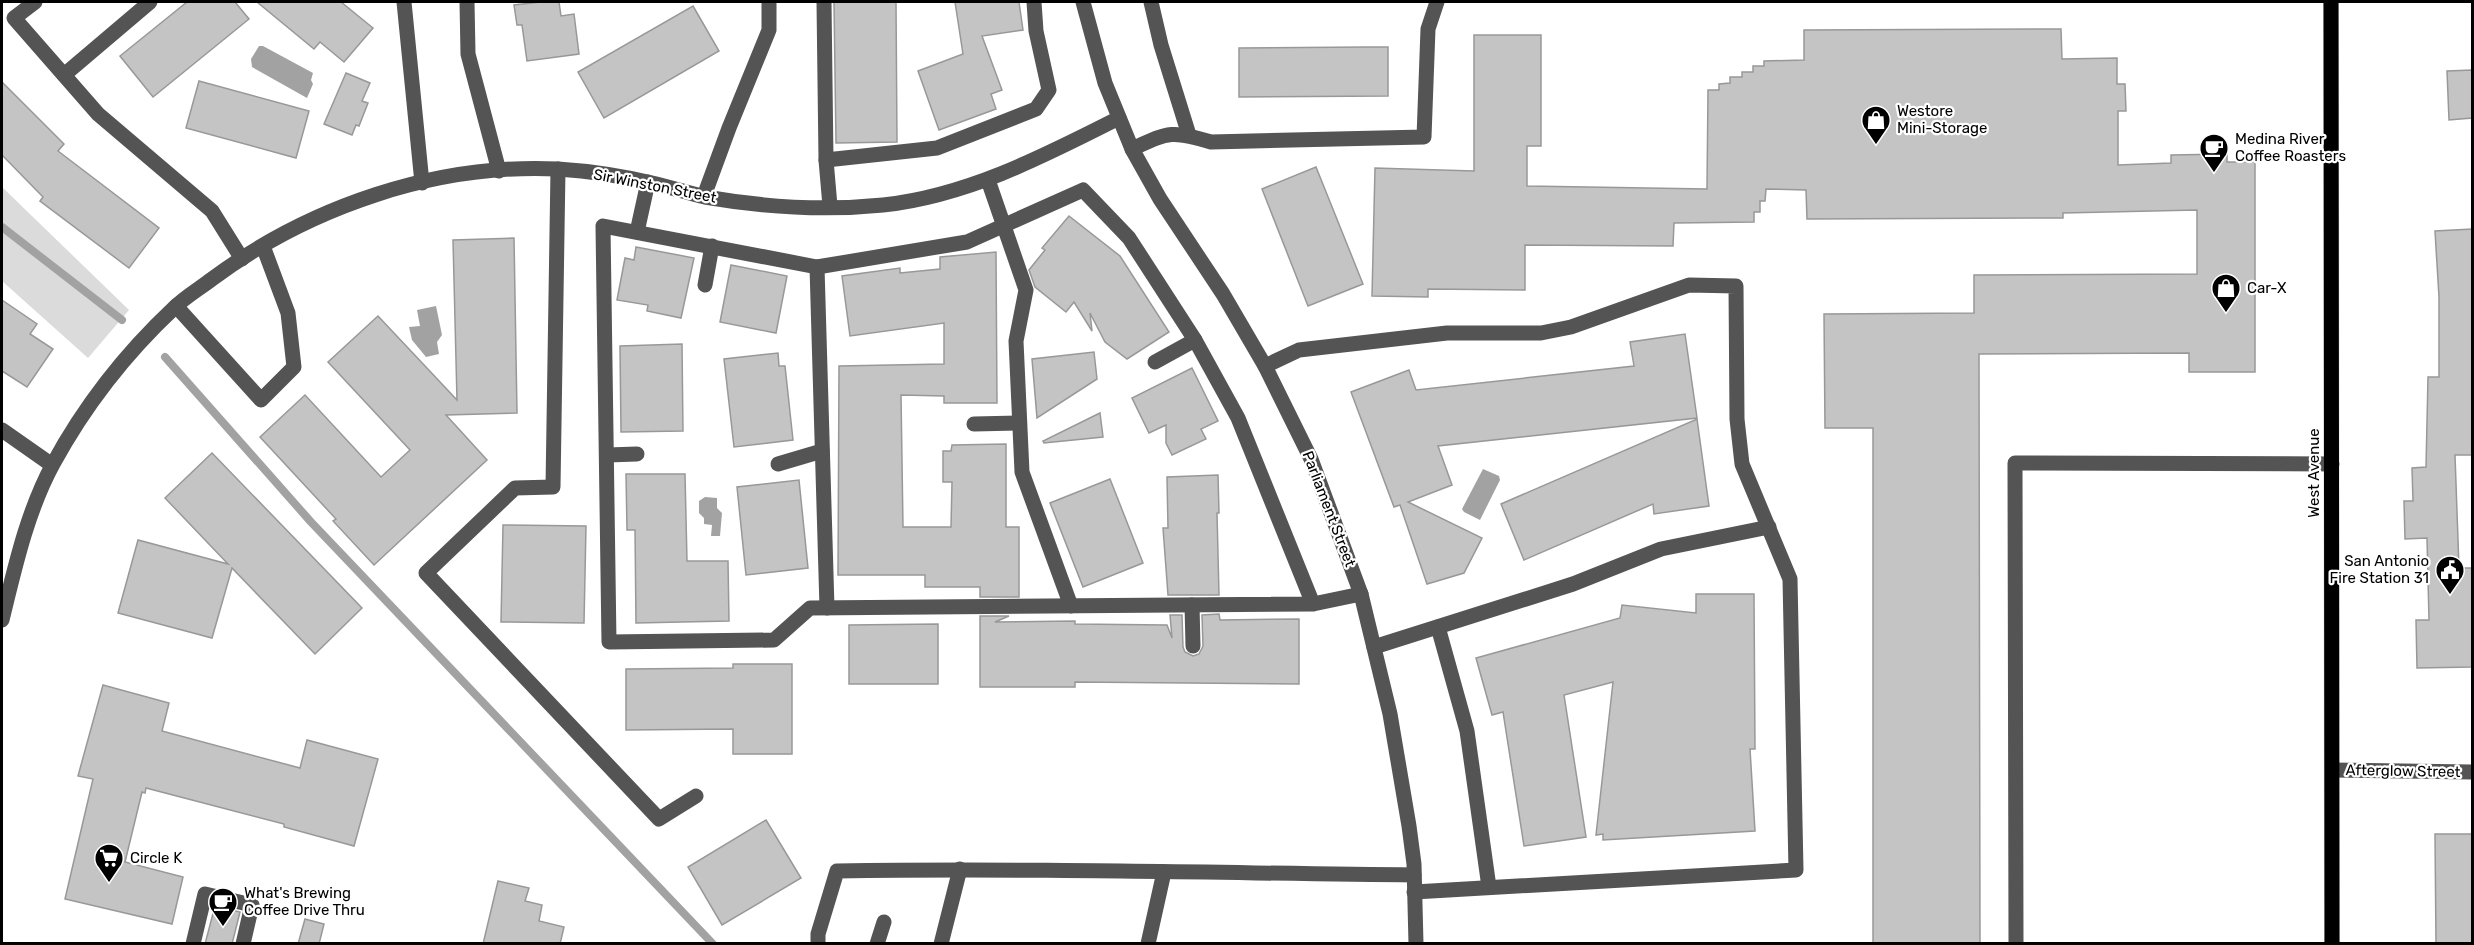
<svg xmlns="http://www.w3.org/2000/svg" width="2474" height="945" font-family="Rubik,sans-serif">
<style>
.green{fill:#dbdbdb}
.water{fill:#a2a2a2}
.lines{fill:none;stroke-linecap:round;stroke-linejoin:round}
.stream{stroke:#a2a2a2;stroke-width:8}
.building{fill:#c4c4c4;stroke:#989898;stroke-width:1.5}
.major-casing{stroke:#dbdbdb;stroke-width:16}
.minor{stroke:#545454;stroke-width:15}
.major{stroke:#000;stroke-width:15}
.labels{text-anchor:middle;stroke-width:4.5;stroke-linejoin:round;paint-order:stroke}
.poi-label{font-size:15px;fill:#000;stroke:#fff;text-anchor:start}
.street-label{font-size:15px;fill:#000;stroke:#fff}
</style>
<rect width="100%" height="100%" fill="#fff"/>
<polygon class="green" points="2,187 129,310 88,358 2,281"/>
<g class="water">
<polygon points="259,46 263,46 313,73 311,80 313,84 307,98 252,67 251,59"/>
<polygon points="436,306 442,335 437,342 439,354 426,357 412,340 409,327 420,326 417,310"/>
<polygon points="1483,469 1499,476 1500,480 1480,520 1464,512 1462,509"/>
<polygon points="705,497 717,498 717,508 722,513 720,536 711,536 712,525 704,524 704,518 699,513 699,501"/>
</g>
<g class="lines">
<g class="stream">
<polyline points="2,227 122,320"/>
<polyline points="165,357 311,522 713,944"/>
</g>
</g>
<g class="building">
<polygon points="187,2 235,2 249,19 153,97 120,56"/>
<polygon points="257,2 341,2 373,28 344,62 320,42 314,49"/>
<polygon points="541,2 559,2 561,16 574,14 579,54 527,61 522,25 517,25 514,5"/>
<polygon points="834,2 896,2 897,142 836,143"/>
<polygon points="955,2 1019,2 1023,30 982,36 1002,90 991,94 996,109 939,130 918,71 963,54"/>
<polygon points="693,6 719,51 604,118 578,72"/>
<polygon points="2061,29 2062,59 2117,58 2117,84 2125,84 2126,111 2118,111 2118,165 2171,163 2171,155 2227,154 2227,162 2255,162 2255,372 2189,372 2189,353 1979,354 1980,944 1873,944 1873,428 1825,428 1824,314 1974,313 1974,275 2197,274 2197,210 2063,213 2063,218 1807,219 1806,190 1766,189 1765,201 1760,201 1760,212 1754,212 1754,222 1674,223 1673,246 1525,245 1525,290 1428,289 1428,297 1372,296 1375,168 1474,171 1474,35 1541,35 1541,146 1527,146 1527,186 1707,189 1708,90 1719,90 1719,84 1730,83 1730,77 1742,77 1742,72 1753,72 1753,66 1764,66 1764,61 1804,60 1804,30"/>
<polygon points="1367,47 1388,47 1388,96 1239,97 1239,48"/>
<polygon points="2472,70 2472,118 2449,120 2447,71"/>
<polygon points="346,73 370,83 362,101 368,103 359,126 356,125 352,135 324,124"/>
<polygon points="199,81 309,111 296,158 186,128"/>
<polygon points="2,82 64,144 58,151 159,228 129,268 40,201 43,197 2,155"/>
<polygon points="1316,167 1363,284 1308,306 1262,189"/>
<polygon points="1069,216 1120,256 1169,332 1127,359 1105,342 1090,313 1092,331 1074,302 1066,312 1035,287 1029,270 1045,250 1042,248"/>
<polygon points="2472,229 2472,455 2455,455 2459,568 2472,568 2472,667 2417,668 2416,620 2429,620 2427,538 2405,539 2404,501 2413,501 2412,468 2426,467 2428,377 2439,377 2439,297 2435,231"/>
<polygon points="514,238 517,413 446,415 487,460 374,565 333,521 336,519 260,437 305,395 381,477 410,450 328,362 378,316 457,400 453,240"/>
<polygon points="636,247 694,258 681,318 647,311 648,305 617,300 625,258 634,260"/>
<polygon points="996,252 997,403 944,403 944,396 901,395 903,527 951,527 952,482 943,482 943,451 951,451 952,445 1006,444 1006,527 1019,527 1019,597 980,597 980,587 925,587 925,575 838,575 839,366 944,364 944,323 850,336 842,276 900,268 900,273 940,269 940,257"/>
<polygon points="731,265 787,276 776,333 720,322"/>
<polygon points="2,300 37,324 30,334 53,349 27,387 2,371"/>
<polygon points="1685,334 1697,418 1438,446 1452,485 1408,502 1482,538 1464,573 1427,584 1400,505 1394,507 1351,392 1409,370 1416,390 1634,366 1630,342"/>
<polygon points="682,344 683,431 621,432 620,346"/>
<polygon points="1094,352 1097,379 1037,418 1032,359"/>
<polygon points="778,353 779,366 785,366 793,440 734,447 724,359"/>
<polygon points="1192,368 1218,421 1201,429 1206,439 1172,455 1166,443 1166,425 1149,433 1132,398"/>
<polygon points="1100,413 1103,437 1044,443 1043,441"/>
<polygon points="1697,419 1709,506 1654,514 1653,504 1524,560 1501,504"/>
<polygon points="212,453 362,608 315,654 232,568 212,638 118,613 138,540 228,564 165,498"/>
<polygon points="626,474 685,474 687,561 728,561 729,621 636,623 635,530 627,530"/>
<polygon points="1218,475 1219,513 1217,513 1219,595 1168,595 1163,528 1168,528 1167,477"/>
<polygon points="1110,479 1143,563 1083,587 1050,503"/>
<polygon points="799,480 808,568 746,575 737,487"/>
<polygon points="503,525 586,526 584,623 501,622"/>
<polygon points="1696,594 1754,594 1755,749 1750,749 1755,831 1603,840 1603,834 1596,835 1613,682 1564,695 1586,837 1524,846 1503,712 1492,715 1476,658 1620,618 1622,605 1696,613"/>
<polygon points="1219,614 1220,620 1299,619 1299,684 1075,682 1075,687 980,687 980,616 1009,616 995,622 1075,621 1075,624 1167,625 1172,638 1170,615 1182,615 1183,647 1185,652 1193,656 1199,654 1203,646 1202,615"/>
<polygon points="938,624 938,684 849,684 849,625"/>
<polygon points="733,664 792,664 792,754 733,754 733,729 626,730 626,669 733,668"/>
<polygon points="103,685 169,703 162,731 300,768 307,740 378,759 354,846 284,827 284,824 146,788 145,793 142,792 125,862 183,877 172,924 65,899 93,779 78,776"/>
<polygon points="766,820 801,878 722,925 688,867"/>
<polygon points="2435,834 2472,834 2472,944 2436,944"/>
<polygon points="498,881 529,888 525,901 542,905 539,921 564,927 560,944 483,944"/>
<polygon points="215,906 240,912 232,944 205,944"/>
<polygon points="305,919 324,924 319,944 298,944"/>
</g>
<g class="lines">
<g class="major-casing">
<polyline id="major" points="2331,2 2332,944"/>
</g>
<g class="minor">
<polyline points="35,2 14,18 98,114 212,211 242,259"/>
<polyline points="404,2 422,183"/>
<polyline points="467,2 468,54 499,171"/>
<polyline points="824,2 826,160 830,206"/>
<polyline points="1083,2 1105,83 1132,149 1160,199 1223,294 1265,366 1311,459 1361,594 1390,714 1409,826 1414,864 1416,944"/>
<polyline points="1151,2 1161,45 1189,135"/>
<polyline points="64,75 150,2"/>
<path d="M 1132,149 C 1169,132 1171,130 1211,142 L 1424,137 L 1428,29 L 1437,2"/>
<polyline points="826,160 937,148 1036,109 1049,90 1036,31 1034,2"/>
<polyline points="558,169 553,487 515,488 426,573 659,819 696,796"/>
<polyline points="988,180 1026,290 1016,341 1022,472 1071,606"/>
<polyline points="704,196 729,128 769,30 769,2"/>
<polyline points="637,232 648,182"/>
<polyline points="817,267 827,608"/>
<polyline points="705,285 712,246"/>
<polyline points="176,306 261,400 294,367 288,313 263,246"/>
<polyline points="1155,362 1195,340"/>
<polyline points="1265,366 1299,350 1447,333 1541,333 1571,327 1689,285 1736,286 1737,419 1742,464 1790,579 1796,870 1414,892"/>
<polyline points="974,424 1019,423"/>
<polyline points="2,430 52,465"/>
<polyline points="607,455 637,454"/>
<polyline points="778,464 822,451"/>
<polyline points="1313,604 1238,418 1195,340 1129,238 1083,190 967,242 817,267 603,226 609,642 774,640 810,608 1313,604 1361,594"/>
<polyline points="1192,605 1193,646"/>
<path d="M 2,620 C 15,567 27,512 53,464 C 84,407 126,353 174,308 C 185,297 199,289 212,279 C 309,207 436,163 558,169 C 589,171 622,176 652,183 C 670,187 688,193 705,197 C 763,207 824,211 883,205 C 967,196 1044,156 1119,118"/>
<polyline points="1438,627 1467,731 1489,887"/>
<polyline points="1374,647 1573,584 1661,549 1769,527"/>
<polyline points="2333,770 2472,772"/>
<polyline points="193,944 205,894 252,905 243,944"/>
<path d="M 818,944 L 818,934 L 837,871 C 1029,868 1221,873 1414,875"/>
<polyline points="877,944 884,922"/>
<polyline points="941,944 960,869"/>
<polyline points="1148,944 1164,872"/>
<polyline points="2016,944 2015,463 2332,464"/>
</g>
<use href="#major" class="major"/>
</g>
<defs>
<g id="shop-pin" transform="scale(1.5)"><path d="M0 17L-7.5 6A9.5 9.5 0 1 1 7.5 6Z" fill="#000" stroke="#fff"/><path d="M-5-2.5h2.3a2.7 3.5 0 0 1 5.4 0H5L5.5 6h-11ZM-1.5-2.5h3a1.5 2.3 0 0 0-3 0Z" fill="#fff"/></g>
<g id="cafe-pin" transform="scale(1.5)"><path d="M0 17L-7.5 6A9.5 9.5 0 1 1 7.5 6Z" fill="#000" stroke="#fff"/><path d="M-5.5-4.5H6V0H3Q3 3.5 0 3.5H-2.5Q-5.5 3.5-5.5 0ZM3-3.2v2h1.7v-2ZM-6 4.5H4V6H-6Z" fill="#fff"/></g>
<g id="civic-pin" transform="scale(1.5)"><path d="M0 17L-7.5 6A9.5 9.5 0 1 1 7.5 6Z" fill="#000" stroke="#fff"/><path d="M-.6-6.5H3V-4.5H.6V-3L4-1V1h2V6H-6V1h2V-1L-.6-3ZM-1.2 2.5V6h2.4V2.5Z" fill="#fff"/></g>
<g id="supermarket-pin" transform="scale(1.5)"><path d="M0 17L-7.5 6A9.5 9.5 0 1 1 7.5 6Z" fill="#000" stroke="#fff"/><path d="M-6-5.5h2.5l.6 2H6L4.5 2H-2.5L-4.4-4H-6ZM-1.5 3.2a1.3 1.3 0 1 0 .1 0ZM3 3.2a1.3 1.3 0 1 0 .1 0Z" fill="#fff"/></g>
</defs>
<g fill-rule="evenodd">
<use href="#shop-pin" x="1876" y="120"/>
<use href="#cafe-pin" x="2214" y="148"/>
<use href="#shop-pin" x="2226" y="288"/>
<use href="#civic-pin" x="2450" y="570"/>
<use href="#supermarket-pin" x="109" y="858"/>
<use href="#cafe-pin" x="223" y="902"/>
</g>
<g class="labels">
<g class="poi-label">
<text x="1897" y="116">Westore<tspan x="1897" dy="17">Mini-Storage</tspan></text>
<text x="2235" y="144">Medina River<tspan x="2235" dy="17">Coffee Roasters</tspan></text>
<text x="2247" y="293">Car-X</text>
<text x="2429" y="566" text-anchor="end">San Antonio<tspan x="2429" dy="17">Fire Station 31</tspan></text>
<text x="130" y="863">Circle K</text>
<text x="244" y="898">What's Brewing<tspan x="244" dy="17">Coffee Drive Thru</tspan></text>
</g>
<g class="street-label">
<text transform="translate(655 186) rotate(11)" y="5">Sir Winston Street</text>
<text transform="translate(2314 473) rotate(-90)" y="5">West Avenue</text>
<text transform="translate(1329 509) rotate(69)" y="5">Parliament Street</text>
<text transform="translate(2403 771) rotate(1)" y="5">Afterglow Street</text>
</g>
</g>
<rect width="2474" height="945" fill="none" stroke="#000000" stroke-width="6"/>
</svg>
